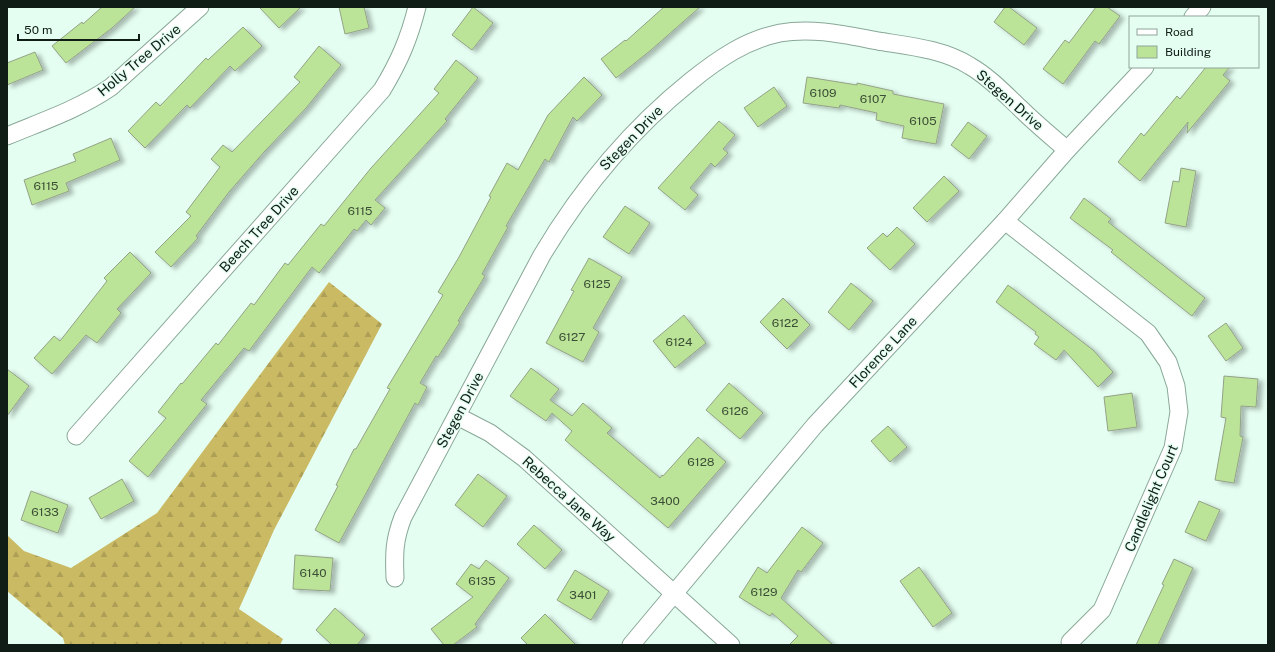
<svg xmlns="http://www.w3.org/2000/svg" width="1275" height="652" font-family="'Public Sans',sans-serif">
<style>
.forest{fill:url(#forest-firs)}
.building{fill:#bce498;stroke:#93a287;filter:url(#shadow)}
.lines{fill:none;stroke-linecap:round;stroke-linejoin:round}
.street-casing{stroke:#89a898;stroke-width:19}
.street{stroke:#fff;stroke-width:17}
.labels{text-anchor:middle;stroke-width:3;stroke-linejoin:round;paint-order:stroke}
.number-label{font-size:12px;fill:#3b4e36}
.street-label{font-size:14px;fill:#101c16;stroke:#e4fef1}
</style>
<defs>
<pattern id="forest-firs" width="22" height="20" patternUnits="userSpaceOnUse"><rect width="22" height="20" fill="#cbba64"/><path d="M5 1l3.5 6h-7zM16 11l3.5 6h-7z" fill="#ad9f56"/></pattern>
<filter id="shadow"><feDropShadow dx="4.5" dy="2.5" stdDeviation="2" flood-color="#0004"/></filter>
</defs>
<rect width="100%" height="100%" fill="#e4fef1"/>
<polygon class="forest" points="329,282 382,324 274,530 239,609 283,639 280,645 65,645 63,638 7,591 7,535 24,551 71,568 157,513"/>
<g class="building">
<polygon points="102,7 135,7 112,28 66,63 52,46 82,22 83,24"/>
<polygon points="259,7 301,7 279,28"/>
<polygon points="339,7 364,7 369,28 345,34"/>
<polygon points="473,7 493,23 472,50 452,35"/>
<polygon points="664,7 700,7 651,50 616,78 601,59 625,40 626,41"/>
<polygon points="1005,7 1009,7 1037,28 1024,45 994,22"/>
<polygon points="1096,7 1107,7 1120,16 1099,44 1095,41 1063,84 1043,69 1065,40 1069,43"/>
<polygon points="243,27 262,46 235,71 230,66 190,108 187,105 145,148 128,131 156,102 160,106 206,58 208,60"/>
<polygon points="319,46 341,65 306,108 264,152 229,192 196,236 198,238 171,267 155,252 191,216 186,212 220,167 211,159 223,145 232,152 300,82 294,77"/>
<polygon points="35,52 43,70 7,85 7,63"/>
<polygon points="456,60 478,78 445,119 447,121 375,200 385,208 371,225 366,220 357,231 354,229 319,273 312,267 249,351 244,348 201,400 207,404 148,477 129,461 166,418 158,412 181,383 182,384 216,343 218,345 251,303 254,305 285,263 288,265 321,224 324,226 371,168 439,93 434,89"/>
<polygon points="1206,67 1230,67 1223,75 1230,81 1187,133 1188,122 1140,181 1118,162 1141,133 1144,136 1177,96 1180,99"/>
<polygon points="584,77 602,95 577,121 573,117 549,162 545,159 506,226 508,227 482,274 485,276 458,321 460,322 438,357 436,356 420,383 427,387 418,405 415,403 339,543 315,530 338,486 336,485 354,449 356,449 390,389 387,388 443,295 438,292 459,257 491,197 489,196 507,163 518,170 548,115"/>
<polygon points="807,77 857,85 857,83 893,91 893,94 944,104 936,144 902,138 904,126 876,120 877,113 840,105 839,108 803,103"/>
<polygon points="774,87 787,106 758,127 744,108"/>
<polygon points="719,121 735,135 723,149 728,153 715,167 711,163 690,188 698,195 685,210 658,188"/>
<polygon points="968,122 987,136 969,159 951,145"/>
<polygon points="111,138 120,160 66,183 69,191 32,205 24,180 76,161 73,154"/>
<polygon points="1181,168 1196,171 1186,227 1165,223 1173,181 1179,182"/>
<polygon points="944,176 959,191 927,222 913,208"/>
<polygon points="1084,198 1111,219 1108,222 1205,298 1192,316 1111,252 1113,250 1070,218"/>
<polygon points="625,206 650,223 629,254 603,237"/>
<polygon points="897,227 915,244 890,270 867,248 883,233 887,237"/>
<polygon points="130,252 151,273 117,309 121,313 97,343 86,335 52,374 34,358 54,336 60,341 107,281 104,278"/>
<polygon points="589,258 622,277 593,328 599,332 583,362 546,343 574,291 571,290"/>
<polygon points="851,283 873,301 849,330 828,312"/>
<polygon points="1008,285 1093,350 1113,372 1098,387 1064,350 1056,360 1034,344 1039,337 1035,334 1036,332 996,302"/>
<polygon points="783,298 810,325 787,349 760,322"/>
<polygon points="684,315 706,343 675,368 653,341"/>
<polygon points="1226,323 1243,348 1226,361 1208,336"/>
<polygon points="531,368 559,389 550,400 572,416 583,403 612,428 607,433 660,478 662,475 663,476 698,437 726,462 668,528 565,440 572,431 552,413 546,421 510,396"/>
<polygon points="7,369 29,386 7,416"/>
<polygon points="1224,376 1258,379 1256,407 1241,406 1240,436 1243,437 1234,483 1215,480 1226,418 1221,417"/>
<polygon points="729,383 763,413 740,439 706,410"/>
<polygon points="1132,393 1137,427 1108,431 1104,397"/>
<polygon points="888,426 907,447 890,462 871,441"/>
<polygon points="478,474 507,496 483,527 455,505"/>
<polygon points="122,479 134,501 101,519 89,498"/>
<polygon points="31,491 68,505 58,533 21,520"/>
<polygon points="1199,501 1220,510 1206,541 1185,532"/>
<polygon points="534,525 562,550 545,569 517,544"/>
<polygon points="802,527 823,543 801,572 798,570 781,598 833,645 789,645 798,636 772,613 770,616 739,597 758,567 767,573"/>
<polygon points="295,555 333,558 330,591 293,589"/>
<polygon points="1174,559 1193,568 1158,645 1136,645 1164,585 1162,584"/>
<polygon points="486,560 509,578 475,624 477,627 453,645 444,645 431,629 473,597 456,584 471,564 479,569"/>
<polygon points="919,567 952,613 933,627 900,581"/>
<polygon points="575,570 609,591 591,620 557,600"/>
<polygon points="335,608 365,635 357,645 332,645 316,630"/>
<polygon points="545,614 576,645 528,645 521,638"/>
</g>
<g class="lines">
<g class="street-casing">
<g id="street">
<polyline points="1193,17 1202,7"/>
<path d="M 7,136 C 43,121 79,109 111,87 L 200,7"/>
<polyline points="1005,221 1148,333 1168,362 1176,386 1179,412 1173,448 1102,610 1070,642"/>
<polyline points="457,416 490,433 524,458 731,645"/>
<path d="M 76,436 L 382,90 C 399,62 409,39 417,7"/>
<path d="M 395,578 C 394,554 394,540 403,517 L 542,255 C 582,188 630,130 691,81 C 718,59 746,40 780,33 C 813,27 846,35 878,41 C 909,46 943,49 970,66 C 989,77 1004,93 1020,108 C 1035,123 1051,136 1067,150"/>
<polyline points="631,645 815,425 1005,221 1067,150 1145,67"/>
</g>
</g>
<use href="#street" class="street"/>
</g>
<g class="labels">
<g class="number-label">
<text x="823" y="97">6109</text>
<text x="873" y="103">6107</text>
<text x="923" y="125">6105</text>
<text x="46" y="190">6115</text>
<text x="360" y="215">6115</text>
<text x="597" y="288">6125</text>
<text x="785" y="327">6122</text>
<text x="572" y="341">6127</text>
<text x="679" y="346">6124</text>
<text x="735" y="415">6126</text>
<text x="701" y="466">6128</text>
<text x="665" y="505">3400</text>
<text x="45" y="516">6133</text>
<text x="313" y="577">6140</text>
<text x="482" y="585">6135</text>
<text x="764" y="596">6129</text>
<text x="583" y="599">3401</text>
</g>
<g class="street-label">
<text transform="translate(139 60) rotate(-40)" y="5">Holly Tree Drive</text>
<text transform="translate(1010 100) rotate(41)" y="5">Stegen Drive</text>
<text transform="translate(631 138) rotate(-46)" y="5">Stegen Drive</text>
<text transform="translate(259 229) rotate(-48)" y="5">Beech Tree Drive</text>
<text transform="translate(883 352) rotate(-47)" y="5">Florence Lane</text>
<text transform="translate(460 410) rotate(-62)" y="5">Stegen Drive</text>
<text transform="translate(1151 498) rotate(-67)" y="5">Candlelight Court</text>
<text transform="translate(569 499) rotate(42)" y="5">Rebecca Jane Way</text>
</g>
</g>
<rect width="1275" height="652" fill="none" stroke="#101c16" stroke-width="16"/>
<rect x="1129" y="16" width="130" height="52" fill="#e4fef1" stroke="#8fa499"/>
<rect x="1137" y="29" width="20" height="6" fill="#ffffff" stroke="#8fa499"/>
<text x="1165" y="36" font-size="12" fill="#101c16">Road</text>
<rect x="1137" y="46" width="20" height="12" fill="#bce498" stroke="#8fa499"/>
<text x="1165" y="56" font-size="12" fill="#101c16">Building</text>
<path d="M18 34v6h121v-6" fill="none" stroke="#101c16" stroke-width="2"/>
<text x="24" y="34" font-size="12" fill="#101c16" stroke="#e4fef1" stroke-width="3" paint-order="stroke">50 m</text>
</svg>
